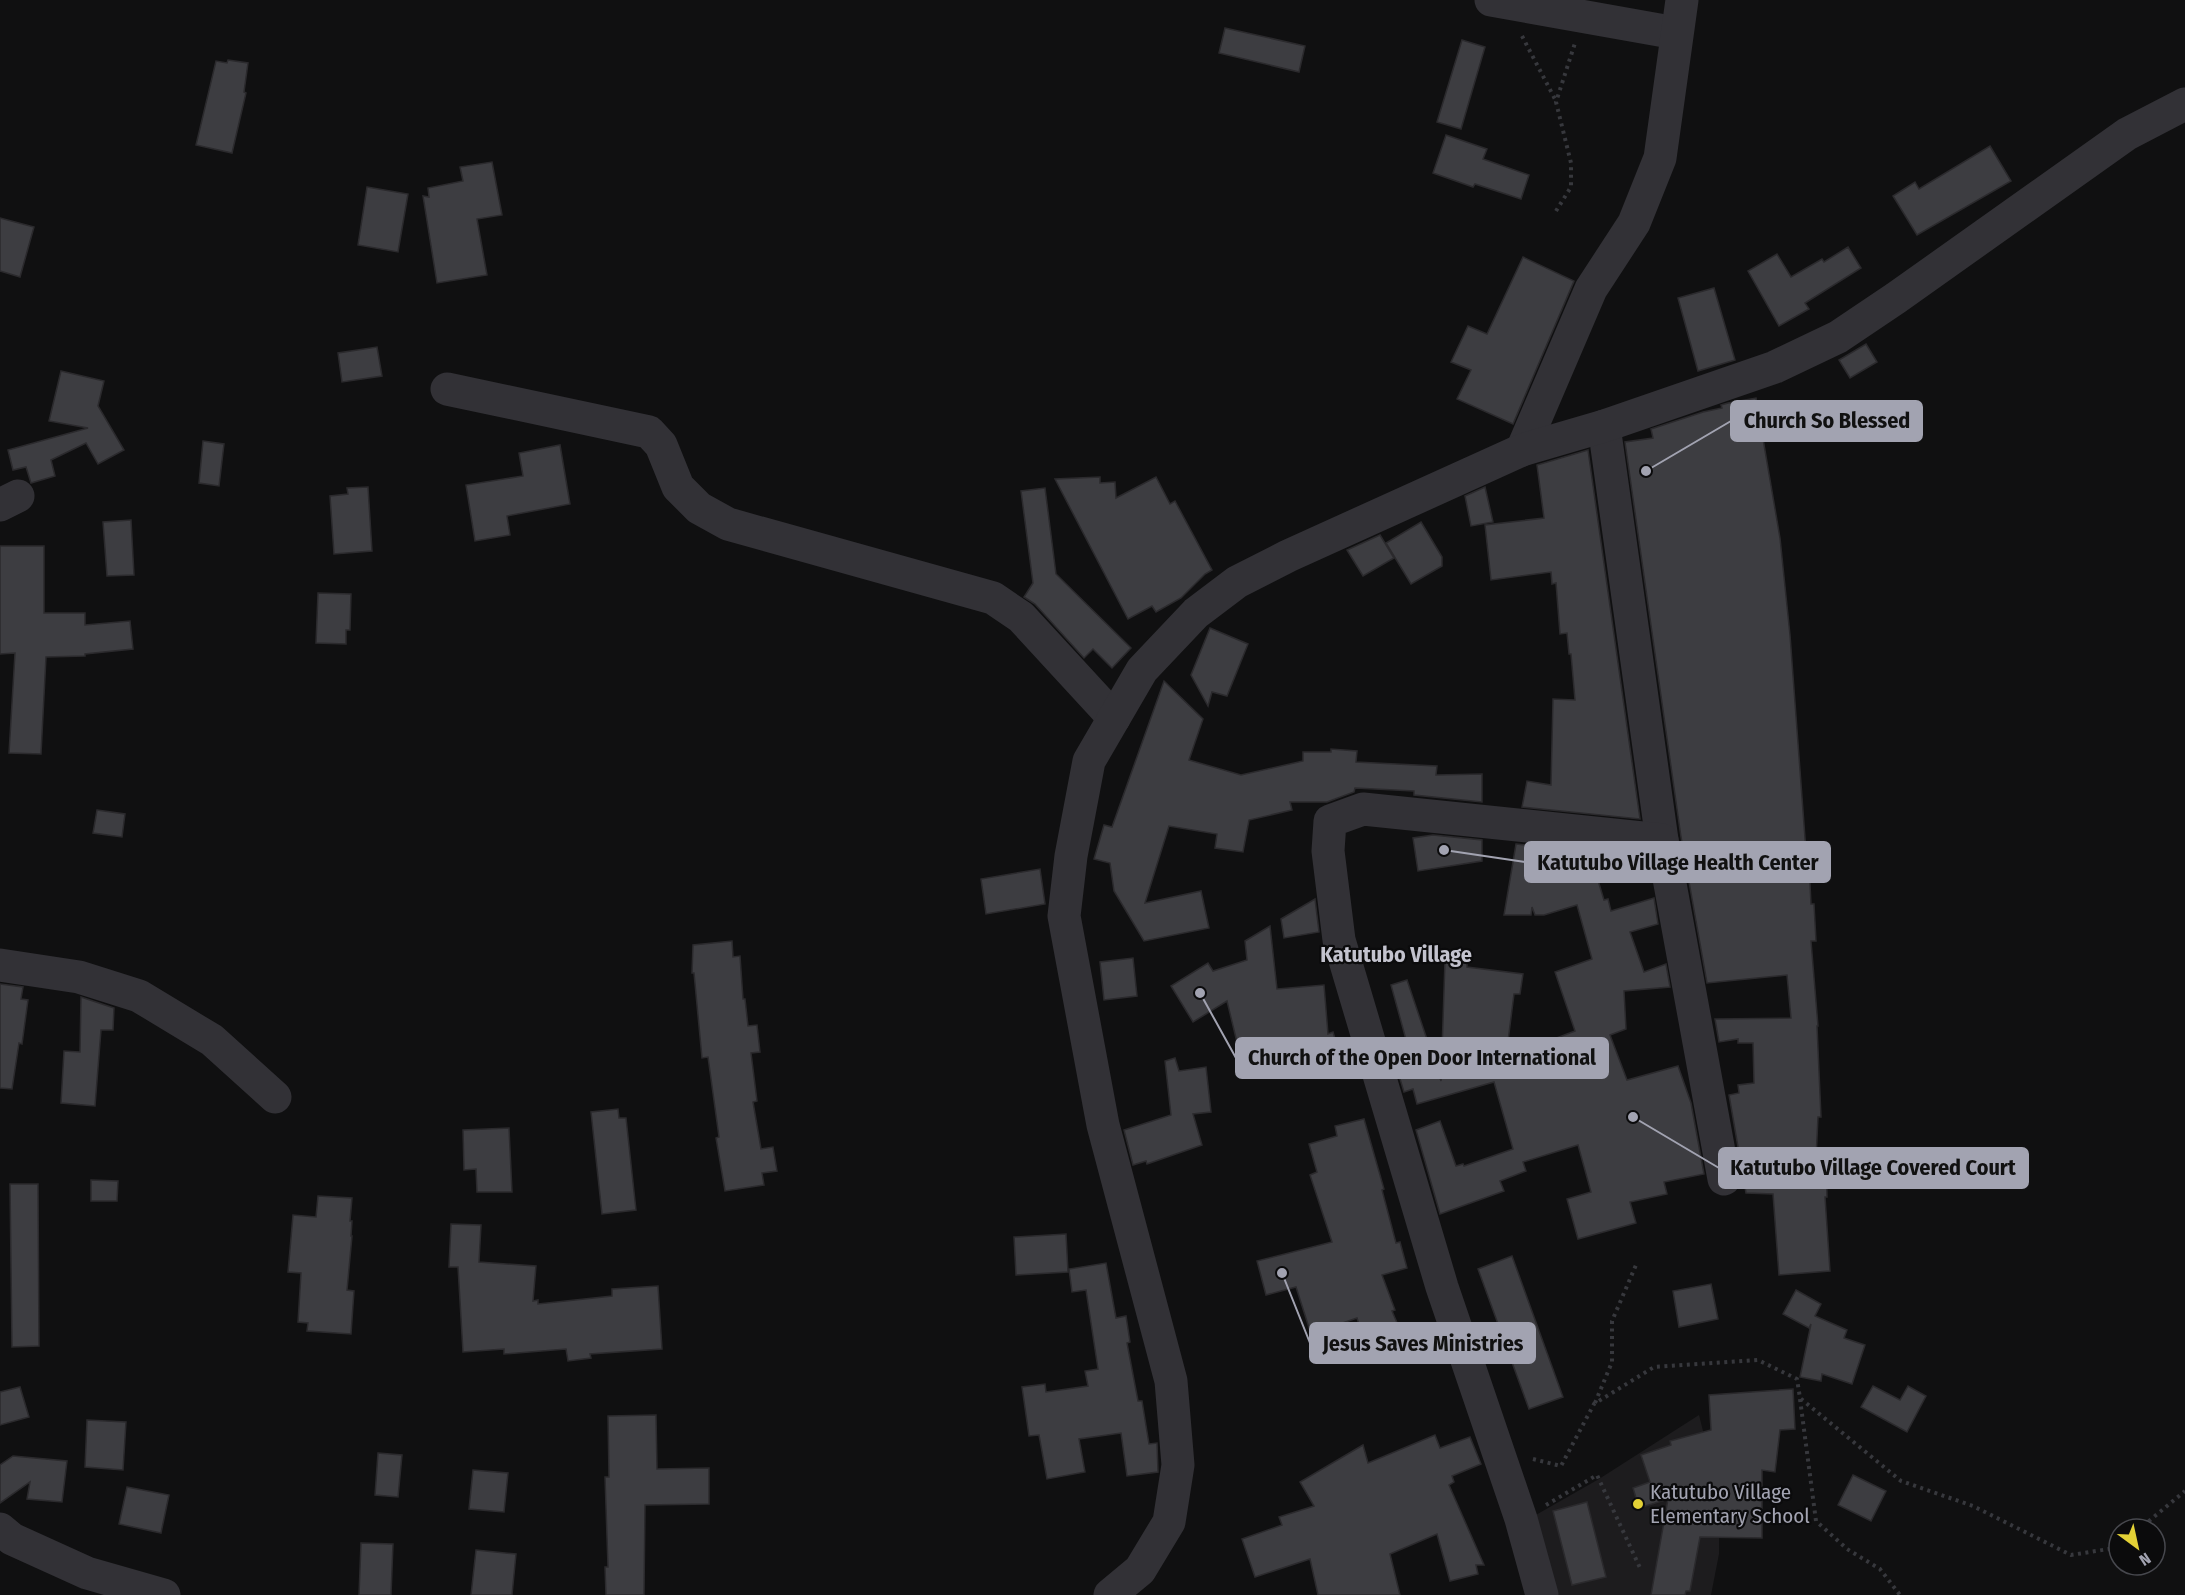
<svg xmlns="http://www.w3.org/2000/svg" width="2185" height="1595" font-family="'Fira Sans Condensed',sans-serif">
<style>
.built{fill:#1d1c1e}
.building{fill:#3d3d41;stroke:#2b2a2d;stroke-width:1.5}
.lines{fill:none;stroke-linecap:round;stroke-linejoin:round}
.path{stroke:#37383d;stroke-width:4;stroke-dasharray:3 4.5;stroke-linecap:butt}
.minor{stroke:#323136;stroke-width:33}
.poi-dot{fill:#e3d136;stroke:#0b0b0c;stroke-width:2}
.labels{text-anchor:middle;stroke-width:4.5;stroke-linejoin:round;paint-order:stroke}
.poi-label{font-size:21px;fill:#a2a3b1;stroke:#0b0b0c;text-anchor:start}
.neighbourhood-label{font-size:22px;font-weight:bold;fill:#c3c3ce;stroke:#0b0b0c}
.leader{fill:none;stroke:#a2a3b1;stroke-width:2}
.callout-dot{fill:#a2a3b1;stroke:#0b0b0c;stroke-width:2}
.callout{fill:#a2a3b1;stroke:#a2a3b1;stroke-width:2}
.callout-label{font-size:22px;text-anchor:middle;font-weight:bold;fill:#111}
</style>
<rect width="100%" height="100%" fill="#101011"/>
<polygon class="built" points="1699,1415 1713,1471 1719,1487 1719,1554 1711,1595 1549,1595 1527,1520 1599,1479"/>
<g class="building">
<polygon points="1225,28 1305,46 1299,72 1219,53"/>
<polygon points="1462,40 1485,47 1461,129 1437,122"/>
<polygon points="228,60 248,63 244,92 246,93 232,153 196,145 216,61 227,63"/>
<polygon points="1446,135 1487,149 1483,159 1529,175 1521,199 1475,184 1473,187 1433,173"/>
<polygon points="1990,146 2011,181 1917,235 1893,196 1915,182 1919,189"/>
<polygon points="492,162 502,215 477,219 487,275 437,283 423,196 429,197 428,188 463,181 460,167"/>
<polygon points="367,187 408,194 398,252 358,245"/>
<polygon points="0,218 34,227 20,277 0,271"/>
<polygon points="1848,247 1861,268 1805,303 1809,309 1779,326 1748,271 1777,254 1791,277 1822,259 1824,262"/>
<polygon points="1523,257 1574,281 1513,424 1457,399 1471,370 1451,362 1468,326 1487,334"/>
<polygon points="1714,288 1735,360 1698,371 1678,298"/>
<polygon points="1866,344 1877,362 1850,378 1839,360"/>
<polygon points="377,347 382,376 342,382 338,353"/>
<polygon points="61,371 104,381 98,406 124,450 98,464 86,443 51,460 55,476 31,483 26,467 13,470 8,450 88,428 49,421"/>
<polygon points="1756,398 1780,538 1790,635 1807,865 1809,864 1811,904 1814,904 1816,941 1811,941 1818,1026 1817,1026 1821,1117 1818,1117 1816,1159 1826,1159 1827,1197 1825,1197 1830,1271 1779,1275 1773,1194 1746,1193 1729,1095 1739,1093 1738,1085 1754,1083 1753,1043 1738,1043 1738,1039 1719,1042 1715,1019 1791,1018 1787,975 1707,983 1681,837 1625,442 1653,438 1651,429 1703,412 1722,408 1721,405 1728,403"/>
<polygon points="203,441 224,444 219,486 199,483"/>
<polygon points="560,445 570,504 507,516 510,535 475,541 466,485 523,476 519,453"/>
<polygon points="1588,450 1640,819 1522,807 1527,781 1551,785 1553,699 1575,700 1571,654 1569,654 1567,633 1560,634 1556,583 1552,584 1551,572 1491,580 1485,525 1544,518 1537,465"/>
<polygon points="1100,477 1100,483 1115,482 1116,498 1156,477 1170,504 1175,501 1212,570 1205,574 1181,598 1156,612 1152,606 1128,619 1055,479"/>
<polygon points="368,487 372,551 334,554 330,496 348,494 347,488"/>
<polygon points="1485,487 1493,522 1471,526 1465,496"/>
<polygon points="1045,488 1056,574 1131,648 1112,668 1093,649 1084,658 1035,604 1024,597 1033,583 1021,491"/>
<polygon points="131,520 134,575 107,576 103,522"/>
<polygon points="1421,522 1442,557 1442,566 1411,584 1386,543"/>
<polygon points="1380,535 1394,558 1363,576 1347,550"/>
<polygon points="0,546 44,546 44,613 85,613 85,625 130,621 133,649 85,654 85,656 46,657 41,754 9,753 15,653 0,654"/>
<polygon points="318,593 351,594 350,630 346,630 346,644 316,643"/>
<polygon points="1210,628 1248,644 1227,696 1212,692 1208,706 1191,675"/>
<polygon points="1164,681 1203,719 1189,760 1241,775 1303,761 1303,752 1331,752 1331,749 1357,751 1356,762 1437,766 1436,775 1482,774 1482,802 1414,795 1414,791 1355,788 1354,792 1327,802 1290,802 1292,810 1249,820 1243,852 1215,848 1217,834 1169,826 1145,903 1201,891 1209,928 1144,941 1114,891 1110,863 1094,859 1104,825 1112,827"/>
<polygon points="97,810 125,814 122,837 93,833"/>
<polygon points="1433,835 1482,840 1482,861 1418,871 1413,838"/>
<polygon points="1516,844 1534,846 1532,871 1590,854 1604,900 1608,899 1611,911 1654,898 1658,924 1630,932 1644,972 1666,964 1670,987 1624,991 1626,1029 1610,1035 1627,1080 1678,1066 1691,1103 1704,1174 1664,1182 1667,1194 1630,1202 1636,1223 1578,1239 1567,1199 1591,1192 1578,1145 1523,1162 1526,1171 1500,1181 1504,1191 1440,1214 1416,1130 1440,1121 1456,1166 1463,1164 1464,1166 1513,1149 1494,1082 1417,1104 1413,1089 1404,1092 1394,1059 1410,1054 1391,985 1407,980 1441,1081 1445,960 1467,960 1467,967 1523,974 1520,994 1514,994 1506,1057 1575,1031 1555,972 1592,959 1577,905 1544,915 1535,915 1532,907 1531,915 1504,915"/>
<polygon points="1040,869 1045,904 986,914 981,879"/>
<polygon points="1315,899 1319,932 1284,938 1281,919"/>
<polygon points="1270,926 1277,989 1324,985 1328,1034 1333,1032 1341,1059 1310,1068 1307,1055 1282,1061 1280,1052 1241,1059 1227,1001 1193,1022 1171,986 1208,963 1213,971 1247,960 1245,941"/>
<polygon points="732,941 733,957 740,956 743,999 745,999 748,1026 757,1025 760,1052 751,1053 757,1101 753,1102 761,1149 773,1147 777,1171 762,1173 764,1185 725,1191 716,1138 719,1137 708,1057 702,1058 694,973 692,973 693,945"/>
<polygon points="1133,958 1137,996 1104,1000 1100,962"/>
<polygon points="0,984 23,987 21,999 28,1000 22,1044 19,1043 12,1089 0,1088"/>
<polygon points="81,997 114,1008 113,1030 101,1030 95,1106 61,1103 64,1051 80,1052"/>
<polygon points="1175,1058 1179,1071 1206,1067 1211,1112 1193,1114 1202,1145 1147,1164 1146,1161 1133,1165 1124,1130 1171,1115 1165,1061"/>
<polygon points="618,1109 619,1118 626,1118 636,1210 602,1214 591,1112"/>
<polygon points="1364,1119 1384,1189 1382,1190 1396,1243 1400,1242 1407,1268 1382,1275 1395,1310 1392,1311 1398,1325 1382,1330 1390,1357 1371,1363 1357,1318 1311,1334 1296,1287 1266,1295 1257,1261 1332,1242 1310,1175 1317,1172 1309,1144 1337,1136 1335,1126"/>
<polygon points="509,1128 512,1192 477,1192 476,1169 464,1170 463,1130"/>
<polygon points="91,1180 118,1181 117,1201 91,1201"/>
<polygon points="10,1184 38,1184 39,1346 12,1347"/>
<polygon points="318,1196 352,1198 350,1221 352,1221 351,1236 352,1236 347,1290 354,1291 351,1334 307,1331 308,1323 298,1322 301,1273 288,1272 293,1215 316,1217"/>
<polygon points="451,1224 481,1225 479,1262 536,1266 533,1301 538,1300 538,1304 612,1296 612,1289 658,1286 662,1349 590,1354 591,1358 568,1361 566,1349 504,1354 504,1349 463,1352 458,1267 449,1267"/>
<polygon points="1066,1234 1068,1272 1016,1275 1014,1237"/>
<polygon points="1512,1256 1563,1397 1529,1409 1478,1269"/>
<polygon points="1106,1263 1116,1318 1126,1316 1130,1342 1127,1343 1138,1401 1142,1401 1149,1444 1157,1443 1158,1472 1127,1476 1121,1433 1079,1439 1085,1472 1047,1479 1039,1435 1029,1436 1022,1387 1045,1384 1046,1392 1088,1386 1085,1371 1098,1369 1086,1290 1072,1292 1069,1269"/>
<polygon points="1711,1284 1718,1319 1679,1327 1673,1291"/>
<polygon points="1796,1290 1821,1304 1815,1316 1847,1330 1844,1338 1865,1345 1852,1384 1822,1374 1821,1381 1800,1377 1811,1324 1809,1328 1783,1314"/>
<polygon points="1873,1386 1900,1400 1908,1386 1926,1396 1907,1432 1861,1407"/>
<polygon points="20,1387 29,1417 0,1425 0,1392"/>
<polygon points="1793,1389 1795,1429 1780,1430 1775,1472 1762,1470 1762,1538 1700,1537 1690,1591 1686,1591 1685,1595 1651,1595 1668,1499 1639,1508 1633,1488 1650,1482 1641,1455 1671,1445 1670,1441 1711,1430 1709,1395"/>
<polygon points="656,1415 657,1469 709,1468 709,1504 645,1505 644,1595 606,1595 605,1567 608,1567 605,1477 609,1477 608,1416"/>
<polygon points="87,1420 126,1422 123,1470 85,1467"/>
<polygon points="1435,1435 1440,1448 1470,1437 1481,1464 1452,1476 1454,1482 1449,1485 1484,1565 1476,1565 1478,1574 1450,1581 1437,1534 1390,1554 1400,1595 1318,1595 1310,1559 1255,1577 1242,1539 1282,1525 1279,1517 1314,1506 1300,1482 1363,1445 1368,1463"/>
<polygon points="378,1453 402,1455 398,1497 375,1495"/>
<polygon points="13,1456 67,1461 62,1502 27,1499 30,1482 0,1503 0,1465"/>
<polygon points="473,1470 508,1473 504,1512 469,1509"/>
<polygon points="1853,1475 1886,1491 1871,1521 1838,1505"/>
<polygon points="127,1487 169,1495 161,1533 119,1524"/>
<polygon points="1587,1502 1606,1577 1572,1585 1553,1511"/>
<polygon points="361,1543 393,1544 391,1595 359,1595"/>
<polygon points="476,1550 516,1554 512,1595 471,1595"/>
</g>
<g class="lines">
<g class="path">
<polyline points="1522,36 1556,101"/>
<polyline points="1556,211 1571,187 1571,163 1556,102 1575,43"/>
<polyline points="1800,1399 1816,1521 1847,1549 1880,1569 1900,1595"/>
<polyline points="1595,1403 1612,1362 1612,1321 1636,1265"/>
<polyline points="1533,1459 1561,1466 1594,1404 1654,1367 1758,1360 1797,1379 1800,1398 1901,1481 1973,1506 2071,1555 2115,1548 2119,1549"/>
<polyline points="1546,1505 1597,1475 1641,1570"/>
<polyline points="2150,1529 2149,1521 2185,1491"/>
</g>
<g class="minor">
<polyline points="1491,0 1676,33"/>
<polyline points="447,389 649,432 661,445 678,487 699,508 728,524 993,598 1021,617 1114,718"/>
<polyline points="1604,426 1662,840 1724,1179"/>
<polyline points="1522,450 1591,289 1634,223 1660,158 1682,0"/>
<polyline points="0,505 18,496"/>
<polyline points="0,965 79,977 139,996 212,1040 275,1097"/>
<polyline points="0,1529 12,1539 87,1573 164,1595"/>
<polyline points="1110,1595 1140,1570 1169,1522 1178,1465 1171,1381 1103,1125 1064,916 1071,856 1089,761 1142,670 1196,613 1237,582 1288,556 1522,450 1604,426 1775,367 1838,337 1896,298 2127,134 2185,104"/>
<polyline points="1542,1595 1521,1519 1442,1287 1339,940 1328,851 1330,821 1363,809 1662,840"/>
</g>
</g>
<circle class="poi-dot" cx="1638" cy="1504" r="6"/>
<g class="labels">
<g class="poi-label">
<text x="1650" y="1499">Katutubo Village<tspan x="1650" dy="24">Elementary School</tspan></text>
</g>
<g class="neighbourhood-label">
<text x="1396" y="962">Katutubo Village</text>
</g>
</g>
<path class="leader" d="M1646 471L1731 421M1444 850L1525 862M1200 993L1236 1058M1633 1117L1719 1168M1282 1273L1310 1343"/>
<g class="callout-dot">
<circle cx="1646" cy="471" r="6"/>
<circle cx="1444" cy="850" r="6"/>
<circle cx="1200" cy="993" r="6"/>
<circle cx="1633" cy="1117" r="6"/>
<circle cx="1282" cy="1273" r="6"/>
</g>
<g class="callout">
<rect x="1731" y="401" width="191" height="40" rx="6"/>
<rect x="1525" y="842" width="305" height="40" rx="6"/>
<rect x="1236" y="1038" width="372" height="40" rx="6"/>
<rect x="1719" y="1148" width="309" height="40" rx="6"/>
<rect x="1310" y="1323" width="225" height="40" rx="6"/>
</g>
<g class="callout-label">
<text x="1827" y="428">Church So Blessed</text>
<text x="1678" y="870">Katutubo Village Health Center</text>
<text x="1422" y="1065">Church of the Open Door International</text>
<text x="1873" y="1175">Katutubo Village Covered Court</text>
<text x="1423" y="1351">Jesus Saves Ministries</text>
</g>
<g transform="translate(2137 1547) rotate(147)"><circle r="28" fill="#0b0b0c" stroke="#47484e" stroke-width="1.5"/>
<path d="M0-4.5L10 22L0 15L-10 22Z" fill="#e3d136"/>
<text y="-9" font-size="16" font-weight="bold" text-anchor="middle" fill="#a2a3b1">N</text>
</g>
</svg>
